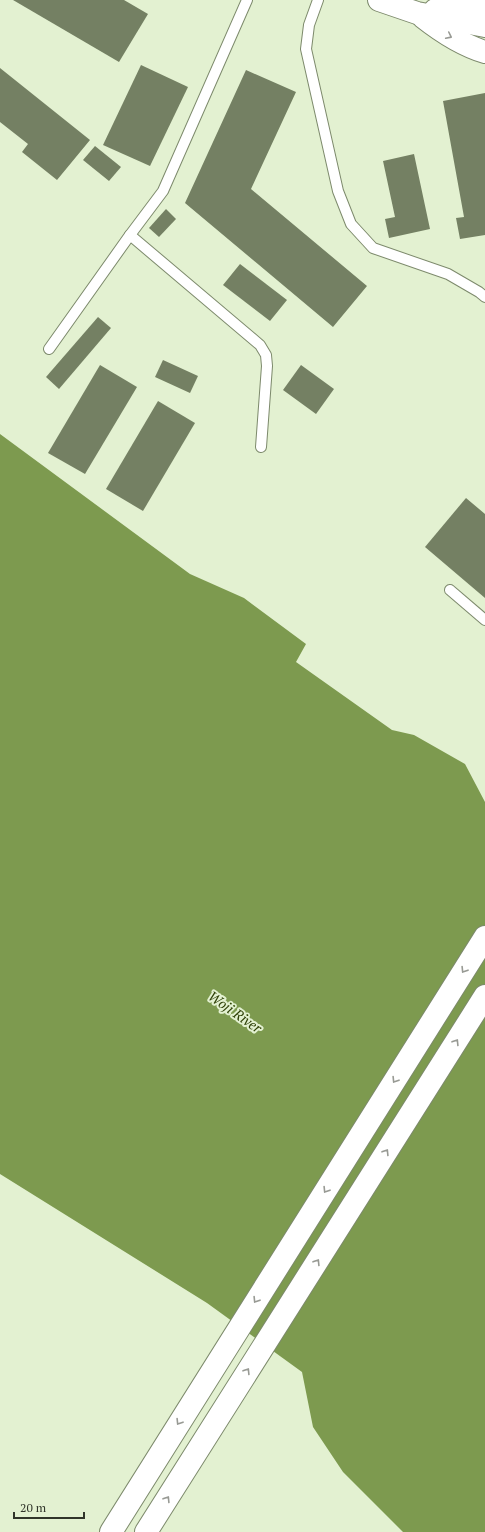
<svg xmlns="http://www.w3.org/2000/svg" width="485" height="1532" font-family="'PT Serif',serif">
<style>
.water{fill:#7d9a4f}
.building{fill:#748063}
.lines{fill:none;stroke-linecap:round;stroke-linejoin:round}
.service-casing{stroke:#7d8a6c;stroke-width:12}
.secondary-casing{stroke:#7d8a6c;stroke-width:24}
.service{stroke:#fff;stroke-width:10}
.secondary{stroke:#fff;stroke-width:22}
.oneway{stroke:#989a94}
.labels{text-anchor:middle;stroke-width:4;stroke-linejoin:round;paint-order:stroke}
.water-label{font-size:14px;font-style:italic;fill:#2e4007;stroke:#e3f1d1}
</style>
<rect width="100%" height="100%" fill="#e3f1d1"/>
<polygon class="water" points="0,434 190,574 244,598 306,644 296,662 392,730 414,735 465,764 485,802 485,1532 403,1532 343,1472 313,1427 302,1372 207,1303 0,1174"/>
<g class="building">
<polygon points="13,0 124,0 148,14 119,62"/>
<polygon points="141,65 188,87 150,166 103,145"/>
<polygon points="0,68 90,140 57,180 22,152 28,144 0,122"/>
<polygon points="246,70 296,92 251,189 367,286 333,327 185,203"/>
<polygon points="485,93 485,235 460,239 456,218 464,217 443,101"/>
<polygon points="95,146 121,167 109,181 83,160"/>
<polygon points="414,154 430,229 389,238 385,219 395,217 383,161"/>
<polygon points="166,209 176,219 159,237 149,228"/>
<polygon points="240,264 287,300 270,321 223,285"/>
<polygon points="98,317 111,328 59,389 46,377"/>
<polygon points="163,360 198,376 190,393 155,377"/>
<polygon points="100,365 137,387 85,474 48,453"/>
<polygon points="301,365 334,389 316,414 283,390"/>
<polygon points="158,401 195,423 143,511 106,489"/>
<polygon points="466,498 485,514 485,598 425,547"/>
</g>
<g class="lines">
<g class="service-casing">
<g id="service">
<polyline points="318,0 309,25 306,49 338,191 351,224 373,248 448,274 479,292 485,297"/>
<polyline points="130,235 260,345 266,355 267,366 261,447"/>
<polyline points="49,349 130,235 163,191 247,0"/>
<polyline points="450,590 485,620"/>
</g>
</g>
<g class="secondary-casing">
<g id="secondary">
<polyline points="379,0 417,13 485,26"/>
<polyline points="435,10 485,5"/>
<path d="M 423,17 C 442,32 462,45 485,52"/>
<polyline points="111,1532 485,937"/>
<polyline points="146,1532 485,996"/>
</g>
</g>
<use href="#service" class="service"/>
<use href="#secondary" class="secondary"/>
</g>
<defs><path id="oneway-chevron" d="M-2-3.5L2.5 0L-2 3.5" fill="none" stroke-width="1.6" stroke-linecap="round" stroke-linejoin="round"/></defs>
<g class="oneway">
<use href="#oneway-chevron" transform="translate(449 36) rotate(26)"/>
<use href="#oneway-chevron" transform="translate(464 970) rotate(122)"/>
<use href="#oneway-chevron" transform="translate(456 1042) rotate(-58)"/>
<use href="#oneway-chevron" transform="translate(395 1080) rotate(122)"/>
<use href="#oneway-chevron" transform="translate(386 1152) rotate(-58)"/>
<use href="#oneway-chevron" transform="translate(326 1190) rotate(122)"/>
<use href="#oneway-chevron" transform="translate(317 1262) rotate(-58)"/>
<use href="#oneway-chevron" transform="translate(256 1300) rotate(122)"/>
<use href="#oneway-chevron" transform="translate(247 1371) rotate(-58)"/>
<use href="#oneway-chevron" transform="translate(179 1422) rotate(122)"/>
<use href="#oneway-chevron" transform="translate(167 1499) rotate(-58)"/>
</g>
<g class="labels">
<g class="water-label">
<text transform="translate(235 1012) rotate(35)" y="5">Woji River</text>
</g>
</g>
<path d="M14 1512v6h70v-6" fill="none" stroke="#303529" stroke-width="2"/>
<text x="20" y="1512" font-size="12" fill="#303529" stroke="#e3f1d1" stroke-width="3" paint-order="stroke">20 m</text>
</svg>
